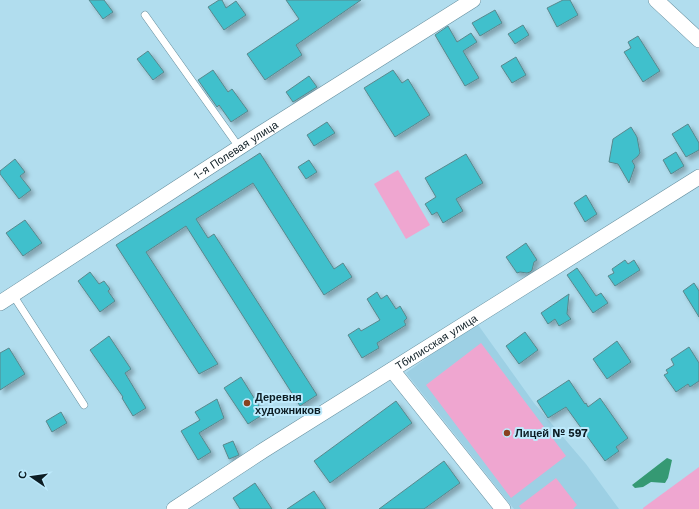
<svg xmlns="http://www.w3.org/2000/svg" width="699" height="509" font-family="'Work Sans',sans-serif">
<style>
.built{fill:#9dd0e4}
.green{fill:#efa6d0}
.water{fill:#359973}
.building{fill:#41c0cc;stroke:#59888d;filter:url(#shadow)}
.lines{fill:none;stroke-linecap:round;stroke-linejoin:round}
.lane-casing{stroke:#658e9e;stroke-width:8}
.street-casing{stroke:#658e9e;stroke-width:16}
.lane{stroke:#fff;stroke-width:7}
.street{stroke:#fff;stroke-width:15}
.poi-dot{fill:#894220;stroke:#beeafc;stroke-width:1.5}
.labels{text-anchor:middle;stroke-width:4;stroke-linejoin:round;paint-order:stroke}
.street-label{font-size:11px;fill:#0d1d24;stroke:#beeafc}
.poi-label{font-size:11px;font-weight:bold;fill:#0d1d24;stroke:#beeafc;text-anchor:start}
</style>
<defs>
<filter id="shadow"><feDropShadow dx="3.5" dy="3.5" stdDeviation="2" flood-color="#0004"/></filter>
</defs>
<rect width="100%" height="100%" fill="#b1ddee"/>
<polygon class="built" points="476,322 534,403 586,464 619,509 514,509 406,373"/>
<g class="green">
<polygon points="398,170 430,225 406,239 374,184"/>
<polygon points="481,343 566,456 511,498 426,385"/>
<polygon points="699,467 699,509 643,509 643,508"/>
<polygon points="556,478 577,505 573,509 521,509 519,506"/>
</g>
<polygon class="water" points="667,458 672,460 668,478 665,483 651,482 643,487 635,488 632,485"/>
<g class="building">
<polygon points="89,0 104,0 113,12 103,19"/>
<polygon points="219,0 222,0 226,8 236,1 246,15 224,30 208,7"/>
<polygon points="286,0 361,0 296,45 302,55 265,80 247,54 299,19"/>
<polygon points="563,0 570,0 578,15 557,27 547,8"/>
<polygon points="495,10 502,23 480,36 472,23"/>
<polygon points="523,25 529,35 515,44 508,34"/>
<polygon points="448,26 457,42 471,33 477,42 463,51 479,78 465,86 435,35"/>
<polygon points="638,36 660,71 643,82 624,52 631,48 628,42"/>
<polygon points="148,51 164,72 153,80 137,59"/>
<polygon points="516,57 526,75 512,83 501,66"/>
<polygon points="213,70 228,92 232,89 248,111 231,122 219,105 217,107 198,80"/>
<polygon points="393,70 402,83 408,79 430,115 395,137 364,88"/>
<polygon points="309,76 317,87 293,102 286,92"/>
<polygon points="327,122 335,133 314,146 307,135"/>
<polygon points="688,124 699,143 699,150 686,157 672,134"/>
<polygon points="631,127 637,137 640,153 638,156 632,161 635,166 629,183 618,164 609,162 613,139"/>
<polygon points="676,152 684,166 671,174 663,160"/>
<polygon points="260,153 334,269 343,263 352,277 324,295 253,183 196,219 208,238 214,234 317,395 300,406 186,226 146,252 218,364 199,374 116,245"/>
<polygon points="466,154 483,183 456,199 463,211 443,223 437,212 432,215 425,204 436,197 425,178"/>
<polygon points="15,159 25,172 20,176 31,190 19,199 0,174 0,171"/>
<polygon points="309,160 317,172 306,179 298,167"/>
<polygon points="586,195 597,214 585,222 574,203"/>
<polygon points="25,220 42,243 23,256 6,233"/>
<polygon points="526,243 537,260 534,262 532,270 530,272 527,273 520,272 517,273 506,257"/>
<polygon points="625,260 628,264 634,260 640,270 615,286 608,276 614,273 612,269"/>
<polygon points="577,268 596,296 601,293 608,303 593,313 567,275"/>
<polygon points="90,272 99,284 104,281 110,289 108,291 115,301 100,312 78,281"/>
<polygon points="694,283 699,291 699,317 683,291"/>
<polygon points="377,292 381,299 387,295 396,309 400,306 407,318 404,321 406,325 377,343 379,348 362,358 348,335 359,328 361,331 380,320 367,299"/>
<polygon points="569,294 567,314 571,319 559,326 555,319 548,324 541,313"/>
<polygon points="525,332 538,350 519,364 506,346"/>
<polygon points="109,336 131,369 125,373 146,408 133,416 122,398 123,397 90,350"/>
<polygon points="617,341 631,362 607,379 593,359"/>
<polygon points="689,347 699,363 699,381 690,387 688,384 676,392 664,375 668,373 666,370 674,365 671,359"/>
<polygon points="9,348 25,374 0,390 0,353"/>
<polygon points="241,377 264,414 248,424 224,388"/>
<polygon points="569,380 585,404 586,403 588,407 600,398 628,438 616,447 619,451 605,461 566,407 548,418 537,401"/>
<polygon points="217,399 224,418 199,433 211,452 198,460 181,431 200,420 195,412"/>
<polygon points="396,401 412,423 330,483 314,461"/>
<polygon points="61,412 67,423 52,432 46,421"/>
<polygon points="233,441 239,455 229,459 223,445"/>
<polygon points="444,461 460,483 424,509 379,509"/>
<polygon points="255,483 272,509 240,509 233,498"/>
<polygon points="314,491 326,509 287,509"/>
</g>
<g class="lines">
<g class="lane-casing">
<g id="lane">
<polyline points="145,15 239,147"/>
<polyline points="13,295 84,405"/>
</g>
</g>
<g class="street-casing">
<g id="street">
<polyline points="656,0 699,40"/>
<path id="s1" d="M 0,303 L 260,134 L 473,0"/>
<polyline points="392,370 503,509"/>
<path id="s2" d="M 174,509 L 264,450 L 699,177"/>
</g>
</g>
<use href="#lane" class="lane"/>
<use href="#street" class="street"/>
</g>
<g class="poi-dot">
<circle cx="247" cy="403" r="4"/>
<circle cx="507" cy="433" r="4"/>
</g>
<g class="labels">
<g class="street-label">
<text dy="4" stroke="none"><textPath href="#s1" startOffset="281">1-я Полевая улица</textPath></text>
<text dy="4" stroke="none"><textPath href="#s2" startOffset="311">Тбилисская улица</textPath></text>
</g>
<g class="poi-label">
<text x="255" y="401">Деревня<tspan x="255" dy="13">художников</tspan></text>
<text x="515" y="437">Лицей № 597</text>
</g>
</g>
<g transform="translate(32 477) rotate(283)" stroke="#beeafc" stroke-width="3" paint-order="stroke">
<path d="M0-3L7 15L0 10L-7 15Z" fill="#0d1d24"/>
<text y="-6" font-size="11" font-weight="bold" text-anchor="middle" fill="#0d1d24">С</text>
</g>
</svg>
